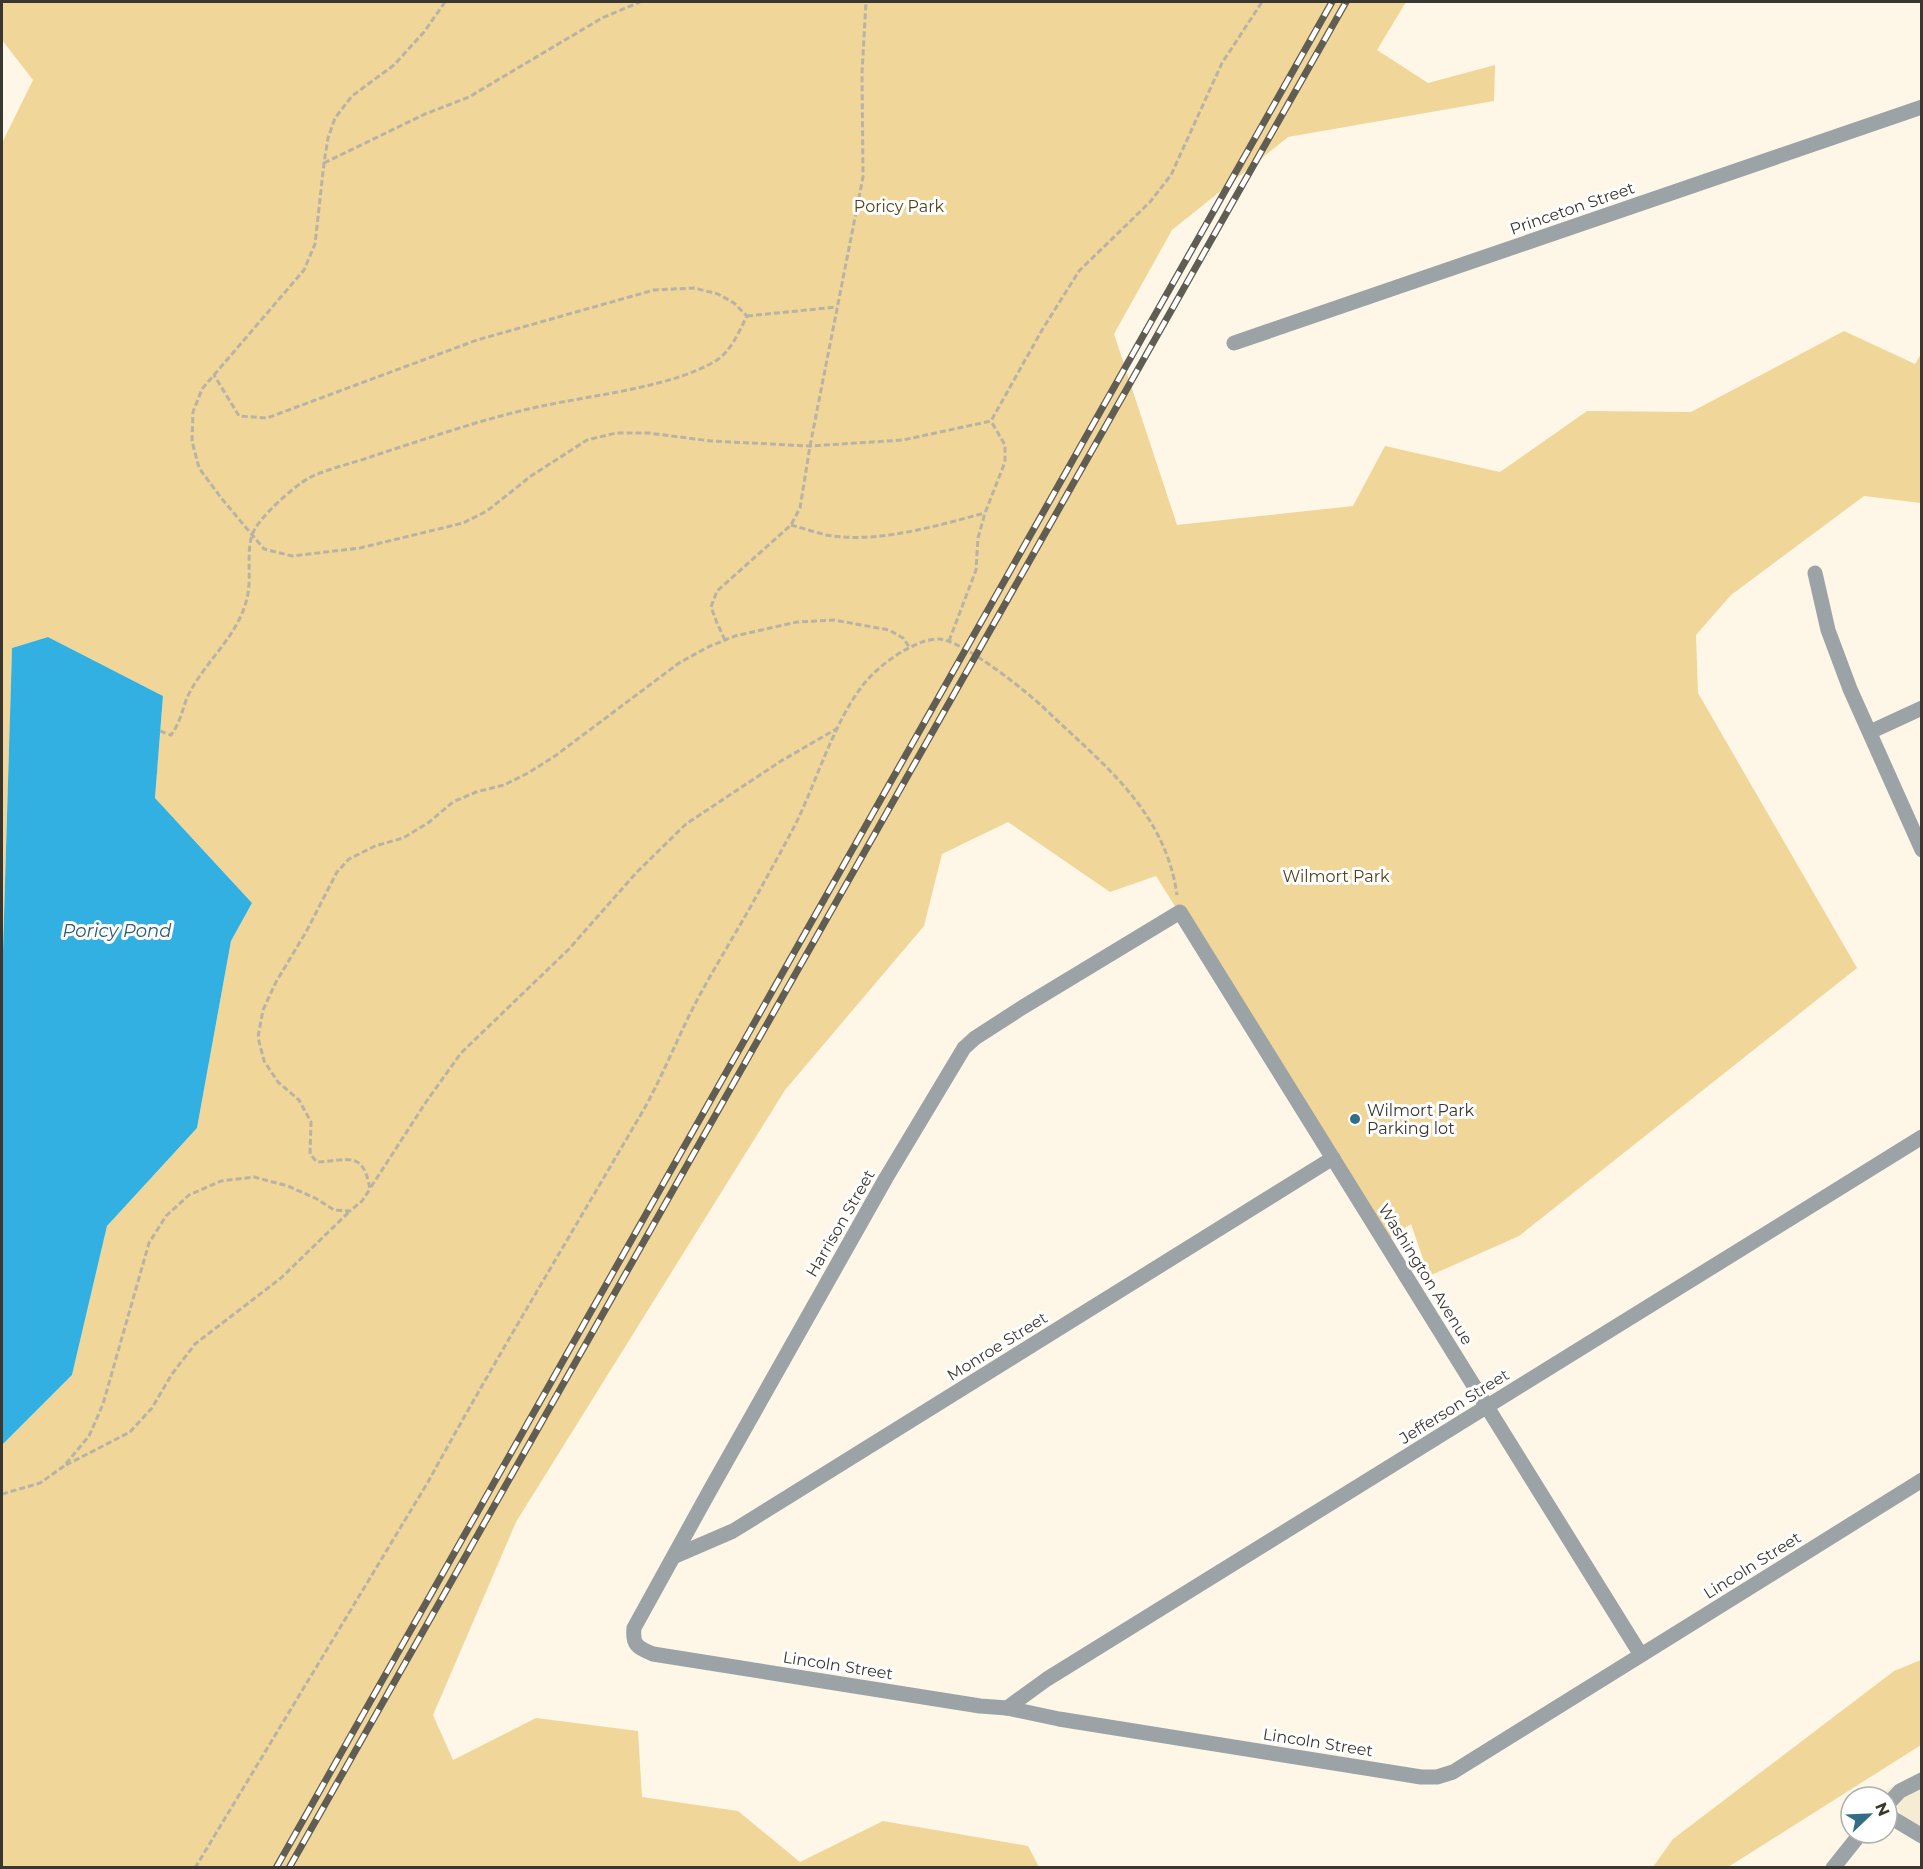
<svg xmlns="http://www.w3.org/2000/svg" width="1923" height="1869" font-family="Montserrat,sans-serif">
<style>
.built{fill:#f6ecd4}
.green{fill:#f0d698}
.water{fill:#32b0e2}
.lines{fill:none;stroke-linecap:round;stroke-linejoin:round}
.path{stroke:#b8b3a6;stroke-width:3;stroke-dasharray:6 3;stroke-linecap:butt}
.minor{stroke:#9ca3a7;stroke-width:15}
.rail-casing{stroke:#605d55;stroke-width:7}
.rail{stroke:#fff;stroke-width:4.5;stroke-dasharray:14;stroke-linecap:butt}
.poi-dot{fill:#346d86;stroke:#fff;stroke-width:2}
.labels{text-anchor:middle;stroke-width:6;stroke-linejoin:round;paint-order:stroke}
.park-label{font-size:16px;fill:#534319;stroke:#fff}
.street-label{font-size:16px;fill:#3a3731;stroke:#fff}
.poi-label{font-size:16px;fill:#3a3731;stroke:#fff;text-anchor:start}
.water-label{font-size:18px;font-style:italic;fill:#2c5c72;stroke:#fff}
</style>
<rect width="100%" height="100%" fill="#fef7e7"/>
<polygon class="built" points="1921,1771 1921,1845 1886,1790"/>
<g class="green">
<polygon points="2,2 1406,2 1377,50 1428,83 1495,65 1494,101 1288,137 1172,230 1114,334 1177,525 1353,506 1385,446 1500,472 1587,411 1691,412 1844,331 1915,364 1921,354 1921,503 1864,496 1731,595 1696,635 1698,693 1857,968 1519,1236 1429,1276 1411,1224 1385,1241 1156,876 1110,892 1008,822 942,854 924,926 785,1090 516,1522 433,1715 453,1760 536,1718 638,1731 642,1797 738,1811 800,1862 883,1821 1028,1846 1039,1867 2,1867 2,1445 72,1375 107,1226 197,1128 231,941 252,903 155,798 163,696 48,637 12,648 2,983 2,143 33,80 2,40"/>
<polygon points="1921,1660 1921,1745 1728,1867 1653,1867 1673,1839 1894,1671"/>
</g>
<polygon class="water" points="48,637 163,696 155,798 252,903 231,941 197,1128 107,1226 72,1375 2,1445 2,983 12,648"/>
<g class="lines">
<g class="path">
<polyline points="445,2 424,32 394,65 352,96 335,118 328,138 324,163 315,244 304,270 202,389 193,412 192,441 199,468 222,499 264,549 292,556 360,548 463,523 487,511 531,476 587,440 616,433 648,433 711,441 810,446 903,440 991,421 1042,330 1079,271 1150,202 1171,175 1222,63 1262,2"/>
<polyline points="324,163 425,114 469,97 602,18 640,2"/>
<polyline points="747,316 837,307"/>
<path d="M 791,525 C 802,528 814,532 826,535 C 878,544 935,526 985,513"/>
<polyline points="725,640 717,623 711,607 717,591 791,525 800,508 810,446 863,177 862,73 866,2"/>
<polyline points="949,641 976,570 978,538 985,513 1005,462 1005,445 991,421"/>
<path d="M 160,731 L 171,735 C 183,719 182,705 191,690 C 208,659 239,634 247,598 C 252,578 246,555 252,535 C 257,519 294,486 309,478 C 326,469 354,463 373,456 C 429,438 485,418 542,406 C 593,395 674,387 717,360 C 732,350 739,331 747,316 L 734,303 L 718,294 L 694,288 L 654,290 L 477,340 L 267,418 L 239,416 L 214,375"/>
<polyline points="371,1187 426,1102 461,1053 569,949 637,872 686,824 781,761 838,728"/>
<polyline points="66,1465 130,1432 152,1408 172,1374 195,1344 281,1278 350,1211"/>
<path d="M 2,1494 L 40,1483 L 64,1466 L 89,1436 L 103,1404 L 149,1243 L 166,1216 L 189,1195 L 221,1181 L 254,1177 L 288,1186 L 317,1199 L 334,1210 L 350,1211 L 362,1201 L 370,1189 C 363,1149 347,1161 317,1162 L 310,1154 L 311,1122 L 299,1100 L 278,1082 L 264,1061 L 258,1037 L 263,1010 L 276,982 L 306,932 L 337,872 L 349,859 L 375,846 L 403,838 L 428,823 L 453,802 L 476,792 L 504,785 L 528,773 L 555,756 L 679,663 L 708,647 L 735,636 L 797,622 L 834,620 L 889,630 L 903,638 L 910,648"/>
<path d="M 195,1868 L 428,1482 C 497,1356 572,1233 644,1109 C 663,1075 677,1039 695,1004 C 714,968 736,933 756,897 C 770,871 785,845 798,819 C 817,779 834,724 860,689 C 874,669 901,649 925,641 C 927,640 936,639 939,639 C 962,640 1028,692 1046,710 C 1104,765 1165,811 1177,895"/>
</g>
<g class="minor">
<polyline points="1234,343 1922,107"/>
<polyline points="1815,573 1828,630 1850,689 1922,850"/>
<polyline points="1870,732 1922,708"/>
<polyline points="675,1556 733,1531 1333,1158"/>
<path d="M 1641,1655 L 1180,912 L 1023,1007 L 975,1038 L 964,1048 L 886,1178 L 709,1492 L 634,1628 C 632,1645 638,1648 653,1654 L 980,1706 L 1007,1708 L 1059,1719 L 1421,1777 L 1437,1777 L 1453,1772 C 1609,1675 1766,1578 1922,1480"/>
<polyline points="1007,1708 1047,1679 1922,1137"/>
<polyline points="1887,1805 1900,1791 1922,1780"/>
<polyline points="1887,1815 1922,1836"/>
<polyline points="1833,1868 1861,1833"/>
</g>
<g class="rail-casing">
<g id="rail">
<polyline points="276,1868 1332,2"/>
<polyline points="289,1868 1346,2"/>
</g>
</g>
<use href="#rail" class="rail"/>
</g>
<circle class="poi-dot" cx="1355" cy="1119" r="6"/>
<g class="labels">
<g class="park-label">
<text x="899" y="212">Poricy Park</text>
<text x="1336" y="882">Wilmort Park</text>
</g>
<g class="street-label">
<text transform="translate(1572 208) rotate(-19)" y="6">Princeton Street</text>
<text transform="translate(840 1223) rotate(-60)" y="6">Harrison Street</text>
<text transform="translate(1426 1274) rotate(58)" y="6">Washington Avenue</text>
<text transform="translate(997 1346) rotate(-32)" y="6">Monroe Street</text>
<text transform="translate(1454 1406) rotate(-32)" y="6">Jefferson Street</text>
<text transform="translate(1752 1565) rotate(-32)" y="6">Lincoln Street</text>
<text transform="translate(838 1665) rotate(9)" y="6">Lincoln Street</text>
<text transform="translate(1318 1742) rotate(9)" y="6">Lincoln Street</text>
</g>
<g class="poi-label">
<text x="1367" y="1116">Wilmort Park<tspan x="1367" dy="18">Parking lot</tspan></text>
</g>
<g class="water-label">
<text x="117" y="937">Poricy Pond</text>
</g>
</g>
<rect width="1923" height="1869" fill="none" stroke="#3a3731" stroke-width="6"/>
<g transform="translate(1869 1815) rotate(67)"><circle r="28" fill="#ffffff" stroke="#b0afad" stroke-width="1.5"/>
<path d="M0-4.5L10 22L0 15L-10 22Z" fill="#346d86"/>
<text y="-9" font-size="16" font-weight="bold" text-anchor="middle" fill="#3a3731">N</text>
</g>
</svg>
